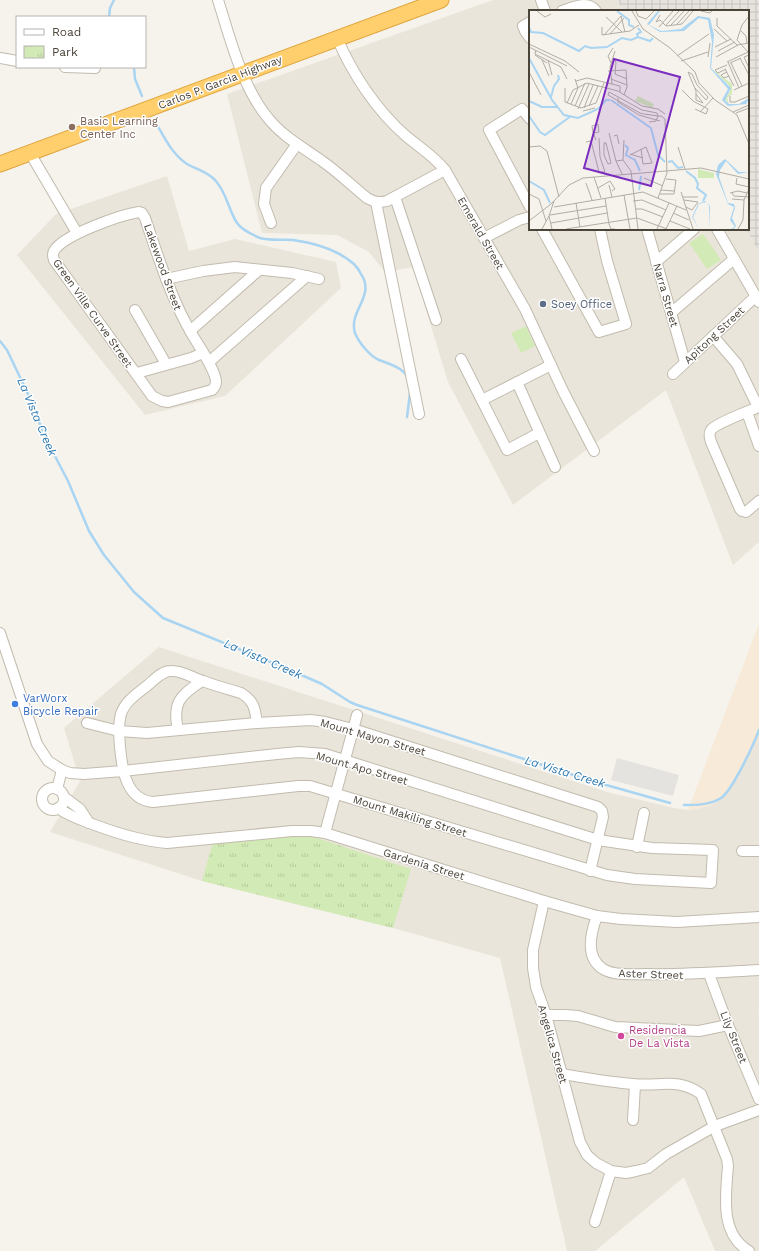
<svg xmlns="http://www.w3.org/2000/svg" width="759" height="1251" font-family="'Work Sans',sans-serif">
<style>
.residential{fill:#eae5da}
.commercial{fill:#f7ead8}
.industrial{fill:url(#industrial-grid)}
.grass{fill:#d2eab5}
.park{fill:url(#park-tufts)}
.parking{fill:#e5e3e0}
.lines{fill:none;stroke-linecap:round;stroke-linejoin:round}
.stream{stroke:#a9d4f2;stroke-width:2.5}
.minor-casing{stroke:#c2bbae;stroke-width:12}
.highway-casing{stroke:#e0a43c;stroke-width:17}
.minor{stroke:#fff;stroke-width:10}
.highway{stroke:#ffcf6e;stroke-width:15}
.education-dot{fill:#8d6e63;stroke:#fff;stroke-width:1.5}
.service-dot{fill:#5c6f8a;stroke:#fff;stroke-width:1.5}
.shop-dot{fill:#3f7fe0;stroke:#fff;stroke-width:1.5}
.hotel-dot{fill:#d1479c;stroke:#fff;stroke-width:1.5}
.labels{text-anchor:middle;stroke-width:3;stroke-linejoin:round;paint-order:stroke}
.street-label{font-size:11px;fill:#4b4439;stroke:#fff}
.education-label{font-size:11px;fill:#785e54;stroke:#fff;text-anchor:start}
.service-label{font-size:11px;fill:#4e5e75;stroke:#fff;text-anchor:start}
.shop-label{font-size:11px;fill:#366cbe;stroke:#fff;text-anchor:start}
.hotel-label{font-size:11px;fill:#b23c85;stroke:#fff;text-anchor:start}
.water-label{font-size:12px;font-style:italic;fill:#2e7ab2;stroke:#fff}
.inset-river{fill:none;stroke:#a9d4f2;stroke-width:2}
.inset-road{fill:none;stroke:#b2ada4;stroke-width:1}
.view{fill:#7b2cbf;fill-opacity:0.15;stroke:#7b2cbf;stroke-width:2}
.inset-edge{fill:none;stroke:#4b4439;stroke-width:2}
</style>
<defs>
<pattern id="industrial-grid" width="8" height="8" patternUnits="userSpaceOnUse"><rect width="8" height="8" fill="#e6e2dd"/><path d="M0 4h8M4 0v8" fill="none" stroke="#c7c3be"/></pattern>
<pattern id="park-tufts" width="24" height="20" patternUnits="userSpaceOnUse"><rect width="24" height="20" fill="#d2eab5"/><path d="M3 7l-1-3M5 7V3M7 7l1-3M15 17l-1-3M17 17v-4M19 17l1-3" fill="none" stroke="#b6ca9c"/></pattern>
</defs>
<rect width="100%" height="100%" fill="#f6f3ec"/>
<g class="residential">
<polygon points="493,0 617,0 624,11 530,11 530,229 746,229 759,252 759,542 733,565 666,390 513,505 448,382 413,267 385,272 369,252 337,235 262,233 227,94"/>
<polygon points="167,176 189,251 235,239 336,262 341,288 225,396 145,415 17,255 56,214"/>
<polygon points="159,647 607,792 674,808 688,810 701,808 713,804 725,794 755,742 759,730 759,1010 758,1010 759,1013 759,1251 715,1251 684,1177 595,1251 567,1251 500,958 393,928 202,881 50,832 80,781 64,728"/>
</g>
<polygon class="commercial" points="759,624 759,730 755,742 725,794 713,804 701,808 688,810"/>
<polygon class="industrial" points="617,0 759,0 759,252 746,229 748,229 748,11 624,11"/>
<g class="grass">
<polygon points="703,234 721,260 707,269 689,243"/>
<polygon points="526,326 535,346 521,353 511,333"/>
</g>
<polygon class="park" points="301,835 317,838 411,869 393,928 202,881 213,842"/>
<polygon class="parking" points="617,758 679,775 673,796 611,780"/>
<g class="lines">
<g class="stream">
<polyline points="109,17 110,8 114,0"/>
<polyline points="134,67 135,79 142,96"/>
<path d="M 156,123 C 164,137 172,154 187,164 C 197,170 205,170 215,180 C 227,193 228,209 237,223 C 241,229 253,235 260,238 C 270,241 283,239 293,240 C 314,243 338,250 354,264 C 357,267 359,270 361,274 C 376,296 348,311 355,333 C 359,343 370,356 379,360 C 389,364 401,367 407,376"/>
<polyline points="0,341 7,350 28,394 45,437 68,481 89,531 104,555 134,592 163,618 290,670 322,684 350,702 357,705 592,781 670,803"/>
<polyline points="407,417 410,393"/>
<path d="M 684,805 C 696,805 710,805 721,798 C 732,791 754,744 759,730"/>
</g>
<g class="minor-casing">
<g id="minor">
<path d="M 218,0 C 230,38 242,87 268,118 C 282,136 304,148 322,161 C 338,172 352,186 367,198 C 374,202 379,203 387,201 L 445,170"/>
<polyline points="541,0 545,11"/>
<path d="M 562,11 C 573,7 588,0 596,11"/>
<polyline points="530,22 523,26 525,31 530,38"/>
<path d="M 337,38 C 352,73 376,110 406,136 C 419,147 434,156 445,170 L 525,309 L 563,391 L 594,451"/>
<polyline points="0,58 17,61"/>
<polyline points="65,67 95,68"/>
<polyline points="530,119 522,109 489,130 530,207"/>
<polyline points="30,153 77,233"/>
<polyline points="395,197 436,320"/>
<polyline points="376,202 419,414"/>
<path d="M 139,212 L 142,213 L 145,218 C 159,259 171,299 193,336 C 199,346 216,371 216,382 C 216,386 214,388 212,390 L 168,402 L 162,401 L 152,396 L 54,260 C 53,256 52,254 54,251 C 63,235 120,215 139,212 Z"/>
<polyline points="271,223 264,204 266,188 297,144"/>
<polyline points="542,229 599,332 626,324 607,261 600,229"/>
<polyline points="647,229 685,362"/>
<polyline points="717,229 759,302"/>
<polyline points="484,238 519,220 530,217"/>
<polyline points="656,262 694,229"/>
<polyline points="166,279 203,271 235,267 292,273 319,279"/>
<polyline points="135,310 166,364"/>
<polyline points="671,313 734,259"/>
<polyline points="190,331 259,270"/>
<polyline points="713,336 737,364 758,407"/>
<polyline points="461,359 507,450 539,433"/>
<polyline points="209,362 307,276"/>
<polyline points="137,373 191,358 203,353"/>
<polyline points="673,374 756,296"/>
<polyline points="517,382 555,467"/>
<polyline points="482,400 551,365"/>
<path d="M 759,407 C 751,410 715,424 711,430 C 708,434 710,438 711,442 L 740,509 L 742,511 L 746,512 L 759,501"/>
<polyline points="747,412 759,446"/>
<path d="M 0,633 L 37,744 L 48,761 L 62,770 L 70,773 L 84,774 L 123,771 L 277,754 L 299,752 L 325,754 L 598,840 L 652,848 L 713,850 L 711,883 L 635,879 L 607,875 L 310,786 L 298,786 L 153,802 C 126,800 122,769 120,747 C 119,736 118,724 121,714 C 125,701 138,693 148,685 C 155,679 162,671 171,671 C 181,670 193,678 203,681 C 216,686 228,689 241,693 C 254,701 255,708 257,723"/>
<polyline points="87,723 119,731 147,733 257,723 311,720 325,722 353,729 598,807 602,811 603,817 590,871"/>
<path d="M 178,730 C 172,703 180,695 202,681"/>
<circle cx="53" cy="799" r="11"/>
<polyline points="57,789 62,770"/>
<polyline points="64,797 80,809 89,823"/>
<path d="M 58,808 C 70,817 82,820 95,825 C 119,834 142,841 167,843 L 292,831 L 311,831 L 325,833 L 544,901 L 597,916 L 621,919 L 677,922 L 759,917"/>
<polyline points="325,833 357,715"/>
<polyline points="637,847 644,813"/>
<polyline points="742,851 759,851"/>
<polyline points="544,901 533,950 533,968 536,987 546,1015 580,1142 587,1155 596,1163 611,1171 626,1173 636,1171 648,1168 666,1154 715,1126 759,1110"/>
<path d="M 597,916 C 591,932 584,957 603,969 C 615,976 631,974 645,974 C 684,975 721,972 759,970"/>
<polyline points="709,974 728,1025 759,1099"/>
<polyline points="546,1015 565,1015 578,1016 615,1027 699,1031 728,1025"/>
<path d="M 562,1074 C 586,1078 609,1082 633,1084 C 659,1087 678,1077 701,1094 L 727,1159 L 728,1166 C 726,1194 719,1234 749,1251"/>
<polyline points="633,1120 635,1085"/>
<polyline points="595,1222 611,1171"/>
</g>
</g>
<g class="highway-casing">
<polyline id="highway" points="0,164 441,0"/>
</g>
<use href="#minor" class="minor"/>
<use href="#highway" class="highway"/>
</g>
<circle class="education-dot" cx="72" cy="127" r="4"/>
<circle class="service-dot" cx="543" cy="304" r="4"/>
<circle class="shop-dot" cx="15" cy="704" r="4"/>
<circle class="hotel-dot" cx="621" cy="1036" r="4"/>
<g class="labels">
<g class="street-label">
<text transform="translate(220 82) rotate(-21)" y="4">Carlos P. Garcia Highway</text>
<text transform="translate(481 233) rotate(60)" y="4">Emerald Street</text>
<text transform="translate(163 267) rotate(70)" y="4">Lakewood Street</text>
<text transform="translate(666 295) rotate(74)" y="4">Narra Street</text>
<text transform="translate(93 313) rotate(55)" y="4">Green Ville Curve Street</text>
<text transform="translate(714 335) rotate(-43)" y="4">Apitong Street</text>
<text transform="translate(373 737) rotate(16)" y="4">Mount Mayon Street</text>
<text transform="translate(362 768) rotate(16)" y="4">Mount Apo Street</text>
<text transform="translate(410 816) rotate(17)" y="4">Mount Makiling Street</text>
<text transform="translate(424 864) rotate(17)" y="4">Gardenia Street</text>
<text transform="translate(651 974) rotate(2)" y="4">Aster Street</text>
<text transform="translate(734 1037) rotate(68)" y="4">Lily Street</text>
<text transform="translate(553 1044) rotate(74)" y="4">Angelica Street</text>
</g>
<g class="education-label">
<text x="80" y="125">Basic Learning<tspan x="80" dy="13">Center Inc</tspan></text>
</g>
<g class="service-label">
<text x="551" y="308">Soey Office</text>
</g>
<g class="shop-label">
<text x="23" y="702">VarWorx<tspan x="23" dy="13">Bicycle Repair</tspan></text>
</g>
<g class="hotel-label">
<text x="629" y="1034">Residencia<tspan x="629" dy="13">De La Vista</tspan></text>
</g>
<g class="water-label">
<text transform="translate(37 417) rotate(67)" y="4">La Vista Creek</text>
<text transform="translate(263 659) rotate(23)" y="4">La Vista Creek</text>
<text transform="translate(565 772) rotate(17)" y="4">La Vista Creek</text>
</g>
</g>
<g transform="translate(529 10)">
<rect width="220" height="220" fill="#f6f3ec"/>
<path d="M 169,159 L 185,163 L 185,168 L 169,168 Z" fill="#d2eab5"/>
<path d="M 183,59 L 203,74 L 203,84 L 198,88 L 200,94 L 196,89 L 201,82 L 200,75 Z" fill="#d2eab5"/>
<path d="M 109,86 L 125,94 L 123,98 L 106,91 Z" fill="#d2eab5"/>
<path d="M 129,1 L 131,1 L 120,15 L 132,21 L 152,19 L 169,6 L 181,8 L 185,25 L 182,58 L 202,78 L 196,90 L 200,94 L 210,94 L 220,88 L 217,94 L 199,96 L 193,90 L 199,79 L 181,58 L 183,32 L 179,10 L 170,8 L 155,21 L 131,22 L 118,14 ZM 196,149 L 210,162 L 220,162 L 209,164 L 197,151 L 191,160 L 190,167 L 199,193 L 205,194 L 206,198 L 203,208 L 207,216 L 205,219 L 202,219 L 206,217 L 201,210 L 205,197 L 199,194 L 187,164 L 189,155 ZM 176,191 L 181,196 L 181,219 L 180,196 L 177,192 L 170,194 L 164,207 L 170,219 L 163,207 L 169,194 Z" fill="#a9d4f2"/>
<path class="inset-river" d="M 88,1 L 100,10 L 100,15 L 105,17M 0,17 L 2,22 L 14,23 L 50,41 L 56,36 L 62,38 L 78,37 L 93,28 L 102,30 L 109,27 L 121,31 L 124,28M 109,18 L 112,22 L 108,24 L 109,27M 0,48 L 23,90 L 35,105 L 49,108 L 69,99 L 77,90 L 81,90M 22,87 L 25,76 L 30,69 L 29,65M 82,90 L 122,118 L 129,145 L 136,152M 0,91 L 13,97 L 29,97M 0,106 L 11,122 L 16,125 L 42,106M 96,135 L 99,138 L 97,145 L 106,150 L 111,161M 139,152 L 143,151 L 149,158 L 154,157M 157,161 L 166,168 L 169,174 L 168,178 L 177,185 L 174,191M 0,171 L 15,180 L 21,193M 110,180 L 112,166"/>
<path class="inset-road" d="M 8,1 L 16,7 L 22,4M 103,1 L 114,19 L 141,38 L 166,62 L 170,73 L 186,90 L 208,105 L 220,134M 107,1 L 109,6 L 117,9 L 125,1M 172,1 L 181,3 L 183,1M 220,6 L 213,15 L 208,30 L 220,43M 77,7 L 93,22M 188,8 L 188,16 L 208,35 L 220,33M 131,10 L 137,16 L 153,14 L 164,1M 131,10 L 127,12 L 131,5M 148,14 L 160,1M 137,15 L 150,1M 142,15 L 155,1M 73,17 L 73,25 L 101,21 L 110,15M 130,17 L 144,1M 185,19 L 198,31M 212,21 L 217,26 L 218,33M 81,24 L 95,8M 75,25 L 92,6 L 96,22M 0,34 L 36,51 L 50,62M 0,37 L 38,56M 186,37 L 202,29M 7,40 L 6,44 L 32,57 L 38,69M 189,41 L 206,32M 6,45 L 18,53M 220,45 L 215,47 L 220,58M 148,46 L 180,24M 179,47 L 181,33M 187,47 L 209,35M 83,48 L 87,52 L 86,64 L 98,69M 211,48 L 220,65M 13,50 L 20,66M 19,50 L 23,65M 152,51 L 179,42M 198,52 L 219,42M 199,52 L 210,78M 82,53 L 79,46 L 84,38M 201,53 L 212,48M 202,53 L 213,76M 196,59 L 205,76M 197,59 L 189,63 L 186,60 L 198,55M 79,61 L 97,60 L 98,77 L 95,85M 0,62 L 12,85M 198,62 L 192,65 L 195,68 L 200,66M 82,69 L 98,75M 47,71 L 58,68 L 91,76 L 91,82M 83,74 L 81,57 L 86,41M 36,78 L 36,92 L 52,98 L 67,93 L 75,73M 166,78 L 177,90 L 179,87 L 168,75 L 163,64 L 159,62 L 167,81 L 167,90 L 174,93 L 167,84M 153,80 L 164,91 L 179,99 L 177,104 L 166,99M 205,80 L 220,73M 201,86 L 201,92 L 206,92 L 220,86M 89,88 L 89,92 L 110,105 L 131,111M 38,93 L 44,80 L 58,73 L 89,81 L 113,96 L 129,99 L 136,104M 42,94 L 49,78 L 46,69M 46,96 L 56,73M 60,96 L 69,76M 55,98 L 64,75M 49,99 L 60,74M 54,101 L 66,98M 171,102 L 184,88M 204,102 L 220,95M 207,103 L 220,98M 120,112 L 127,111 L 129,106 L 128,103 L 113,100 L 80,82 L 79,85 L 111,103 L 115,104 L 129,106 L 132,106 L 136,109 L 138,163 L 129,188M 65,123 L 70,122 L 69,114 L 63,116 L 64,122 L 67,130M 80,123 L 87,151 L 93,164M 85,126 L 88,125 L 90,134M 57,132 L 62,131 L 70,162 L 76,162 L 71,147 L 70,128M 75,133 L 77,133 L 82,153 L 79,154 L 75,145 ZM 0,137 L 11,136 L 18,141 L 30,187M 149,137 L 156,159M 101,144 L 114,148M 101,145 L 117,137 L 123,153 L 114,154 L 112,139M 94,150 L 95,130M 87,151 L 94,150 L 102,161 L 109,219M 65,167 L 72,188M 115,168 L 134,176M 208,168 L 207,174 L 220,177M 57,173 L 63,190M 80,175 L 83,187M 69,178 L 81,171 L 86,179 L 83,181M 132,180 L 145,181M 152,182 L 164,219M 201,183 L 209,181 L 218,183M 203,183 L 205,186 L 220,187M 0,184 L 10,189 L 17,211M 131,184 L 145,184 L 147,170 L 137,169M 95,185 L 101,219M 154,187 L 169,187M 76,188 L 80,214 L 82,219 L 86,219M 203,189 L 215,190M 155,190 L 169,192 L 163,200 L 157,197M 104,191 L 113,190 L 137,200M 47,193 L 51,217M 25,197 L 114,182 L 157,200M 106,199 L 113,199 L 134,207M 144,203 L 160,210M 21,205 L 77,196M 0,211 L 22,194 L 40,175 L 54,168 L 172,158 L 220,169M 141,211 L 161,219M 22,213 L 78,203M 13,219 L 20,206M 23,219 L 20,206 L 25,191M 37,219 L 108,208 L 138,219M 128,219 L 140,193M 137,219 L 148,196M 209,219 L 214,210 L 215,190 L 220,179"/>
<path class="view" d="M 85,49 L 151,67 L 122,176 L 55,158 Z"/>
<rect width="220" height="220" class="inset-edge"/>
</g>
<rect x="16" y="16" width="130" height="52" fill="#ffffff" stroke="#b7b4b0"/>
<rect x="24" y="29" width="20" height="6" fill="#ffffff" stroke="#b7b4b0"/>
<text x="52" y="36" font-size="12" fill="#4b4439">Road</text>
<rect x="24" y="46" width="20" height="12" fill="url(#park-tufts)" stroke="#b7b4b0"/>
<text x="52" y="56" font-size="12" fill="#4b4439">Park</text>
</svg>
